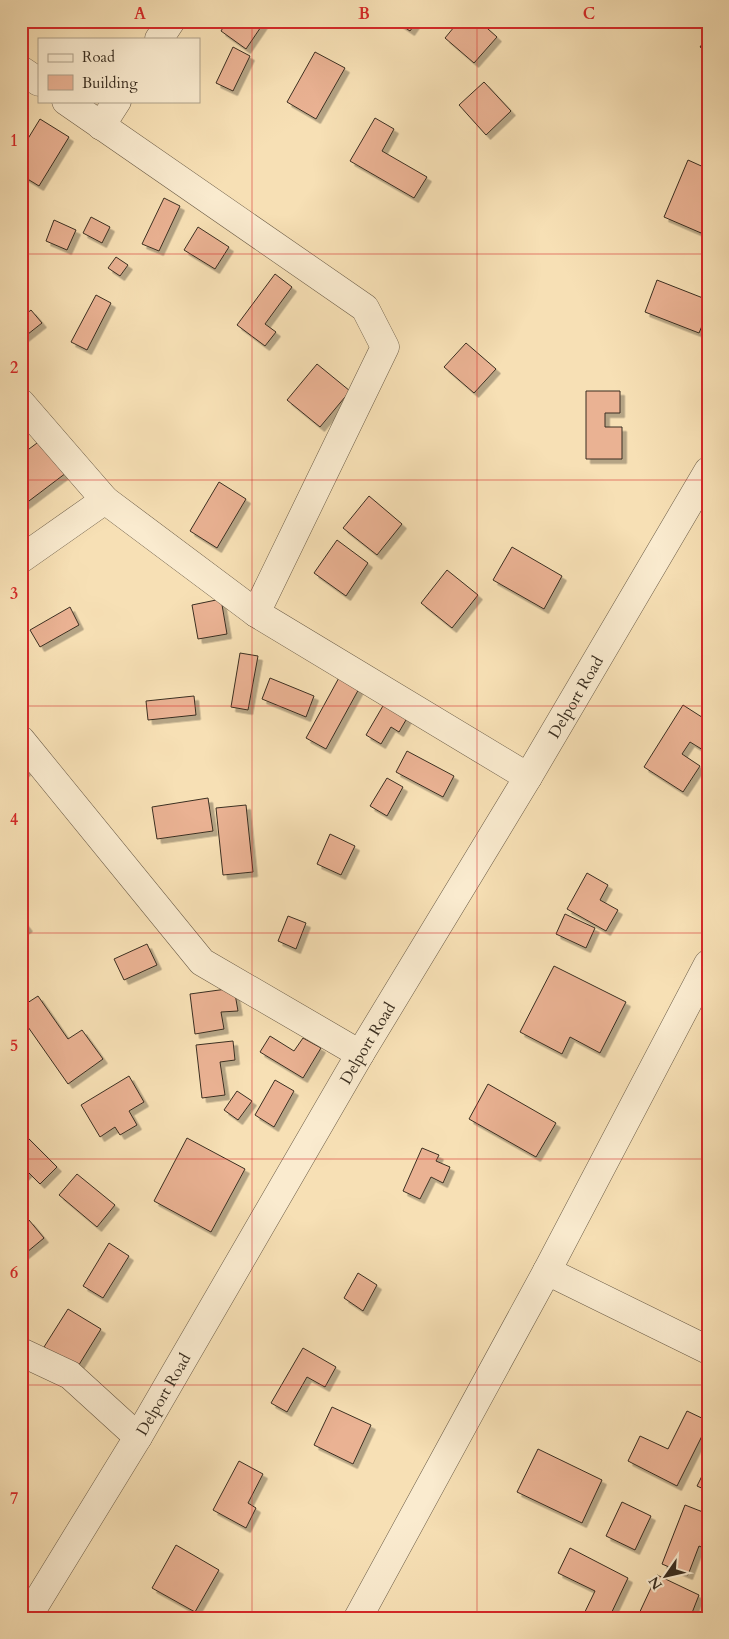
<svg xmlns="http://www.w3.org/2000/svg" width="729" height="1639" font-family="Cardo,serif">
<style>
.building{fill:#eab293;stroke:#3b2f21;filter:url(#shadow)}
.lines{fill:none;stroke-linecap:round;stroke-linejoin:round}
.minor-casing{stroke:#6a5b46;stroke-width:29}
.minor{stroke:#faebcf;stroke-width:28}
.grid{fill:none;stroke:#d62828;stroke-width:1;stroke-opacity:0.55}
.labels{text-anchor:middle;stroke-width:4;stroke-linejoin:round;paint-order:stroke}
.street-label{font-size:16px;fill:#3b2f21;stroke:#faebcf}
.neatline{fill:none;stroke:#d62828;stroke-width:2}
.grid-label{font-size:16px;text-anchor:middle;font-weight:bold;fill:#d62828}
</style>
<defs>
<filter id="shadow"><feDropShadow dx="4.5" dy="4.5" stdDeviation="0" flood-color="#0004"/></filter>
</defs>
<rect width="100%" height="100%" fill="#f7e0b5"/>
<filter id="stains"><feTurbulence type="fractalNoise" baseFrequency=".004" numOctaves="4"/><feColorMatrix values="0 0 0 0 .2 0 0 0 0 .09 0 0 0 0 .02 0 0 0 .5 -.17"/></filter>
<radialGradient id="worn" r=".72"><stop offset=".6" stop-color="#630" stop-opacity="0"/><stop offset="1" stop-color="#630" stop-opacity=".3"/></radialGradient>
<g class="building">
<polygon points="227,21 265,21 246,49 221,31"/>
<polygon points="395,21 417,21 410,31"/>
<polygon points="459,21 479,21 497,37 474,63 445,38"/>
<polygon points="708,36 708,52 700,47"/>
<polygon points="233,47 250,56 233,91 216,83"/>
<polygon points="315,52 345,68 316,119 287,102"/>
<polygon points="484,82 511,111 486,135 459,105"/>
<polygon points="375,118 394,129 382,151 427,177 414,198 350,161"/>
<polygon points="40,119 69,137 39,186 21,175 21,150"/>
<polygon points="688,160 708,169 708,236 664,217"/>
<polygon points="164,198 180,206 159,251 142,244"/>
<polygon points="91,217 110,227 102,243 83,233"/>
<polygon points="54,220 76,230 67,250 46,241"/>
<polygon points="198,227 229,247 215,269 184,250"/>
<polygon points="116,257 128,265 120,276 108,268"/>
<polygon points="275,274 292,287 265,324 276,332 265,346 237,325"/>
<polygon points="657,280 708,300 708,312 699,333 645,312"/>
<polygon points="96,295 111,303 87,350 71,342"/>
<polygon points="31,310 42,323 23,338 21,318"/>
<polygon points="466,343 496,369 474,393 444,367"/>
<polygon points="317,364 350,391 320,427 287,400"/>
<polygon points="586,391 620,391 620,413 605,413 605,427 622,427 622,459 586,459"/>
<polygon points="41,440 66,473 21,507 21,455"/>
<polygon points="219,482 246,499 217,548 190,531"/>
<polygon points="369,496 402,524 377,555 343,528"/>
<polygon points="337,540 368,563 346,596 314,573"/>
<polygon points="512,547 562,576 544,609 493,580"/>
<polygon points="447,570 478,595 452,628 421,603"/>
<polygon points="221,599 227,634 198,639 192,605"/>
<polygon points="70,607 79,625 40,647 30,630"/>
<polygon points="240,653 258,656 248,710 231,707"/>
<polygon points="341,674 361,685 326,749 306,738"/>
<polygon points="270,678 314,696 306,717 262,699"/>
<polygon points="194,696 196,715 148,720 146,701"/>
<polygon points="387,699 410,713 399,732 391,727 381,744 366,735"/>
<polygon points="683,705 708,721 708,753 690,742 682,754 700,766 683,792 644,767"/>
<polygon points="407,751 454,776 443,797 396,772"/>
<polygon points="21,762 26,771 21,774"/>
<polygon points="387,778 403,787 387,816 370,806"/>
<polygon points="208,798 213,831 157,839 152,807"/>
<polygon points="246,805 253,872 223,875 216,808"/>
<polygon points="330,834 355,846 341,875 317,864"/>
<polygon points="587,873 608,885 600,900 618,910 606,931 567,909"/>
<polygon points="565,914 595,928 586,948 556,934"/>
<polygon points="288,916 306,923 296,949 278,941"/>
<polygon points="21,918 28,927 21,932"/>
<polygon points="147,944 157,965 124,980 114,959"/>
<polygon points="554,966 626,1002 600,1053 570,1037 562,1054 520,1032"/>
<polygon points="234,988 238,1011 221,1012 224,1029 195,1034 190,994"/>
<polygon points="38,996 68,1039 82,1030 103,1059 68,1084 21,1017 21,1007"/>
<polygon points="270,1036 294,1051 303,1038 321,1048 303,1078 260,1052"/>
<polygon points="233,1041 235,1060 220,1062 225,1095 202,1098 196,1045"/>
<polygon points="129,1076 144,1102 129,1111 137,1125 120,1135 115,1127 100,1137 81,1105"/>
<polygon points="275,1080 294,1091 274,1127 255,1115"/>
<polygon points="488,1084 556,1123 536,1157 469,1119"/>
<polygon points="237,1091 252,1101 238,1120 224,1110"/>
<polygon points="21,1131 57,1167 40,1184 28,1172 21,1179"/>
<polygon points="187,1138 245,1169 211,1232 154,1201"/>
<polygon points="422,1148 439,1155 436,1161 450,1167 443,1183 431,1177 420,1199 403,1191"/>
<polygon points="77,1174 115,1205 97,1227 59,1195"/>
<polygon points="29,1220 44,1238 21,1257 21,1227"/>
<polygon points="109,1243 129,1256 103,1298 83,1286"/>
<polygon points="358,1273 377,1285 363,1311 344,1298"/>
<polygon points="68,1309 101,1329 77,1368 44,1347"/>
<polygon points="303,1348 336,1367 325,1387 307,1377 287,1412 271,1403"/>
<polygon points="332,1407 371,1425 353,1464 314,1445"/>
<polygon points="687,1411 708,1421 708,1424 677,1486 628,1461 640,1436 668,1449"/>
<polygon points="538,1449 602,1480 582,1523 517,1492"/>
<polygon points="239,1461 263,1474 248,1503 256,1508 246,1528 213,1510"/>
<polygon points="708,1464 708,1491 697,1486"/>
<polygon points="622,1502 651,1516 635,1550 606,1536"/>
<polygon points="685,1505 708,1514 708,1550 699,1546 688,1575 662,1564"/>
<polygon points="176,1545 219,1570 195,1612 152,1588"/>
<polygon points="570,1548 628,1578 609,1618 582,1618 595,1591 558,1573"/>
<polygon points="657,1575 699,1595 690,1618 637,1618"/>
</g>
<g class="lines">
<g class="minor-casing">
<g id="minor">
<polyline points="159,39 171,21"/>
<polyline points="21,70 39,82"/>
<polyline points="66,101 365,308 385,347 256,613"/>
<polyline points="101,126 117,101"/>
<polyline points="21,403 105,500 256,613 528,777"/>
<polyline points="21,559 105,500"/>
<polyline points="21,740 202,962 360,1054"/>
<polyline points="547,1271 708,1350"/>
<polyline points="21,1352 70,1375 138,1437"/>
<path id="s1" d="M 27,1618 L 138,1437 L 360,1054 L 528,777 L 708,471"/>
<polyline points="358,1618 547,1271 708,964"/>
</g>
</g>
<use href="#minor" class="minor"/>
</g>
<path class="grid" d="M 252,21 L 252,1618M 477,21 L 477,1618M 21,254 L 708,254M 21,480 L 708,480M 21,706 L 708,706M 21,933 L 708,933M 21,1159 L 708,1159M 21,1385 L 708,1385"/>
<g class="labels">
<g class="street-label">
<text dy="6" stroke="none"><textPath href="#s1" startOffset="1072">Delport Road</textPath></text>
<text dy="6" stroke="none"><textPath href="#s1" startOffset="668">Delport Road</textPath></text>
<text dy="6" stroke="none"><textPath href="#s1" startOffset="262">Delport Road</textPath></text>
</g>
</g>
<rect width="729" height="1639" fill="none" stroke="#f7e0b5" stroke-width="55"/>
<rect x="38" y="38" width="162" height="65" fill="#faebcf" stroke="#aea089"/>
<rect x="48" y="54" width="25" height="8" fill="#faebcf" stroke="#aea089"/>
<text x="82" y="62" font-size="15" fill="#3b2f21">Road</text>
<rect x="48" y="75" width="25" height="15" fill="#eab293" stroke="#aea089"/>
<text x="82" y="88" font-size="15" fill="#3b2f21">Building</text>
<g transform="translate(666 1576) rotate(236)" stroke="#faebcf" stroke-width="4" paint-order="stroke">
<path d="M0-4L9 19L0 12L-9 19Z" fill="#3b2f21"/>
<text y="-8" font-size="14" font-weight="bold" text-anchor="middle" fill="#3b2f21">N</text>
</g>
<rect x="28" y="28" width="674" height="1584" class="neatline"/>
<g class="grid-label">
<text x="140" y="19">A</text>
<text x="364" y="19">B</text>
<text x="589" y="19">C</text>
<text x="14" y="146">1</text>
<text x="14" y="373">2</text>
<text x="14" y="599">3</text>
<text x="14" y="825">4</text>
<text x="14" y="1051">5</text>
<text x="14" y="1278">6</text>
<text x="14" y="1504">7</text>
</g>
<rect width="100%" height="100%" filter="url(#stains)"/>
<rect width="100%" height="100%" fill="url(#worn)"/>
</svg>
